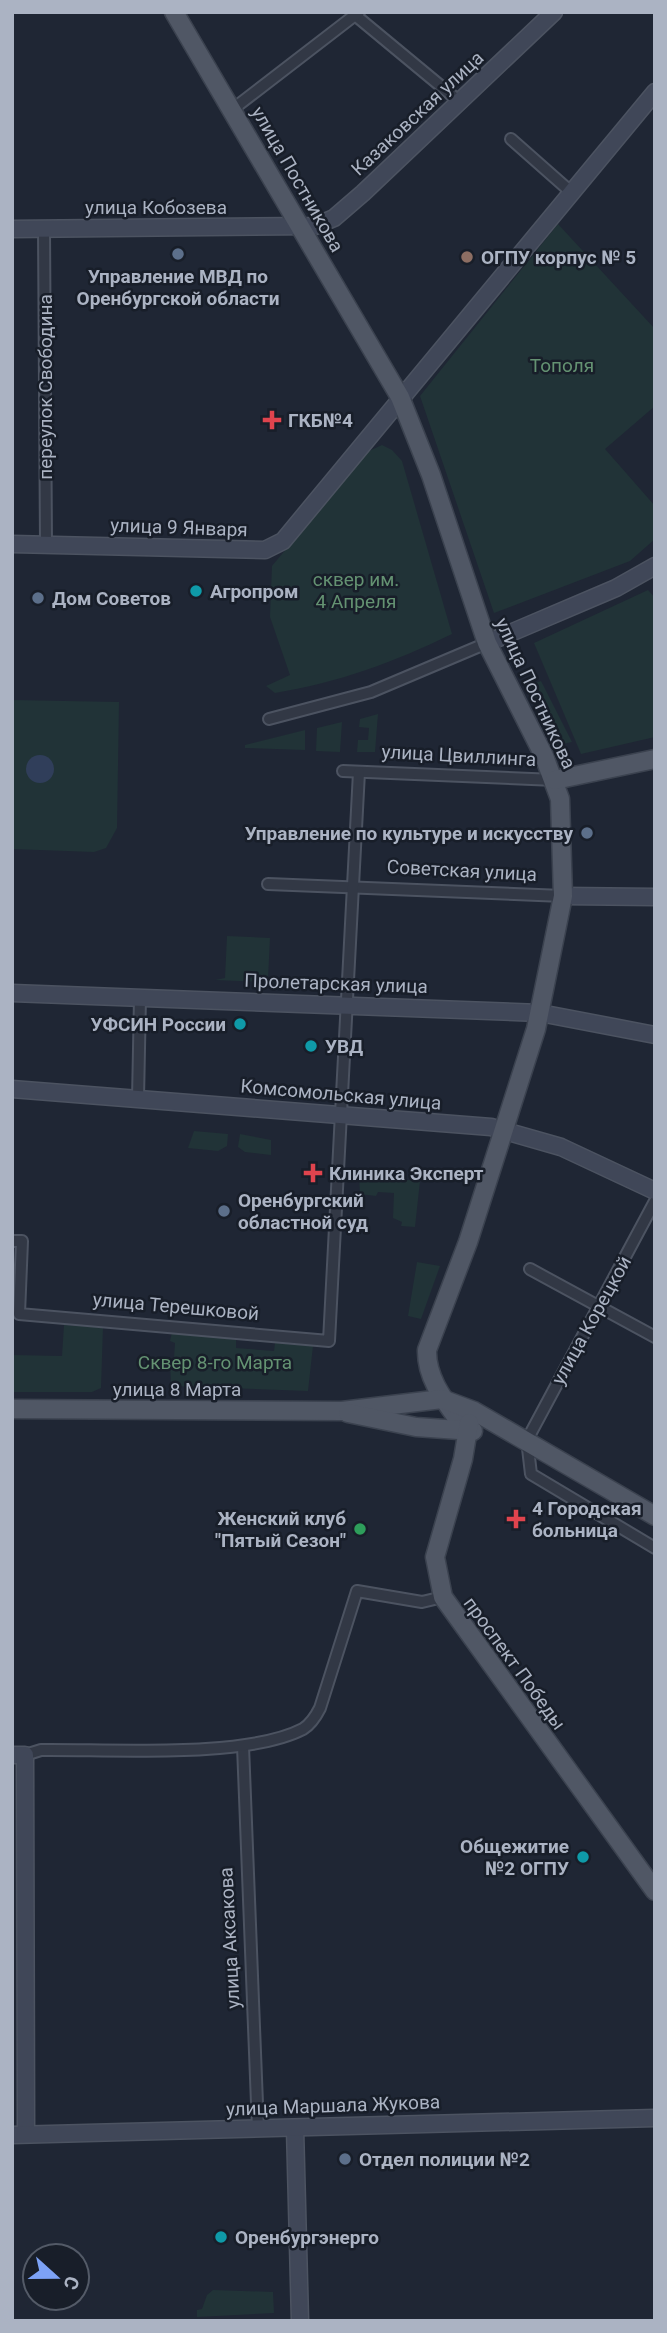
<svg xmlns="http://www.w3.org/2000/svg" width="667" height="2333" font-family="Roboto,sans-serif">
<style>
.green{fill:#213337}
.water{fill:#303e5a}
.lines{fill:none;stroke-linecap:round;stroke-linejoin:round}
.street-casing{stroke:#4c5361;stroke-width:14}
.secondary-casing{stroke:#4c5361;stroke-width:19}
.primary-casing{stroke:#3b424f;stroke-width:21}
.street{stroke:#323845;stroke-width:10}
.secondary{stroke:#404758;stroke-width:16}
.primary{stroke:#505765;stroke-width:18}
.service-dot{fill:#5c6f8a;stroke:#181e29;stroke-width:2.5}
.education-dot{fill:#8d6e63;stroke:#181e29;stroke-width:2.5}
.health-dot{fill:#e0444e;stroke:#181e29;stroke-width:2.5}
.culture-dot{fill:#0f9aa8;stroke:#181e29;stroke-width:2.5}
.leisure-dot{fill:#2e9e5b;stroke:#181e29;stroke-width:2.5}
.labels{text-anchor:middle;stroke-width:5;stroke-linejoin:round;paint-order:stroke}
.street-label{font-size:19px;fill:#abb3c3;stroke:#181e29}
.poi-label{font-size:19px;font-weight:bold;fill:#abb3c3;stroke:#181e29;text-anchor:start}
.park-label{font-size:19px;fill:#649272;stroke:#181e29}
</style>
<rect width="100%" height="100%" fill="#1f2634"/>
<g class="green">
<polygon points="558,224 655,329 655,406 605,449 655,506 655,539 630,561 494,613 420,396"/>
<path d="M 382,445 L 392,450 L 402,461 L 452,634 C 392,663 340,682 275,693 L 266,686 L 290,675 L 270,617 L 272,566 L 367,452 Z"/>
<polygon points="648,590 655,598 655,737 581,754 534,643"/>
<polygon points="541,681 572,742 558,745 526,686"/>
<polygon points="12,700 119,702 117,828 106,848 94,852 12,849"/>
<polygon points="378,714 375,752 357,752 358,740 368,740 369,728 359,727 360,719"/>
<polygon points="342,722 340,752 316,751 317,728"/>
<polygon points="305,730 305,750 245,748 245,745"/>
<polygon points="227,936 270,938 268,979 282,983 215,980 225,978"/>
<polygon points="194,1131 228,1134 227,1146 218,1151 188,1148"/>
<polygon points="240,1134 271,1140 271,1155 245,1152 238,1147"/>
<polygon points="359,1176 420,1181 415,1227 401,1226 402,1222 393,1218 394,1193 378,1192 376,1196 360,1194"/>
<polygon points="417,1262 440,1266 421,1319 408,1316"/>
<polygon points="64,1325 103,1327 101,1388 92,1392 12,1392 12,1355 62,1356"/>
<polygon points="172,1332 236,1340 236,1348 274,1351 275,1343 313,1346 308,1391 171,1386 170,1361 174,1358 175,1343 170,1341"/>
<polygon points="213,2290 273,2292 274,2313 197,2317 197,2310 202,2309 207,2295"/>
</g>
<circle class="water" cx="40" cy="769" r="14"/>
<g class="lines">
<g class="street-casing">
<g id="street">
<polyline points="355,15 460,102"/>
<polyline points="233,109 359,12"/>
<polyline points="511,139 571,192"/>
<polyline points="44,229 46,545"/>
<polyline points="269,719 371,692 487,643"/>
<polyline points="343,771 555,780"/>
<polyline points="268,884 563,896"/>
<polyline points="138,1099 140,998"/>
<polyline points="655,1201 527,1440 531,1474 655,1548"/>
<polyline points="12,1241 22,1241 19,1314 329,1341 359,772"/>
<polyline points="530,1269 655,1337"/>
<polyline points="243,1746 258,2129"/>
<path d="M 25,1755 L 41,1750 C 109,1749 245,1759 303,1729 C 311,1724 316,1716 320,1708 L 357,1591 L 422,1602 L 443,1597"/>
</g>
</g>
<g class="secondary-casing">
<g id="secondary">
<polyline points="12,229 315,226 334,218 363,193 554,12"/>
<polyline points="12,544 265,550 283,541 655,92"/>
<polyline points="487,643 616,588 655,566"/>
<polyline points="563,896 655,897"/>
<polyline points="12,993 540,1013 655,1035"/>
<polyline points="12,1089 491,1127 561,1147 655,1191"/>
<polyline points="12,1755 25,1755 26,2134"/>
<polyline points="295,2128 300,2321"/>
<polyline points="12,2135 655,2118"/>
</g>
</g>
<g class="primary-casing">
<g id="primary">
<path d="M 174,12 L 400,397 L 431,475 L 487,643 L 544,756 L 560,799 L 563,896 L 536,1029 L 468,1242 L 427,1350 C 426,1382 450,1407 467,1432"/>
<polyline points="555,780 655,759"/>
<polyline points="12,1409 342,1411 442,1399 474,1411 655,1516"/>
<polyline points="348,1413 416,1427 473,1431"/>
<polyline points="469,1423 463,1459 435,1557 443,1597 655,1891"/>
</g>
</g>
<use href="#street" class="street"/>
<use href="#secondary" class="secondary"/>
<use href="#primary" class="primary"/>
</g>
<g class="service-dot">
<circle cx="178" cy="254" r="7"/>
<circle cx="38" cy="598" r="7"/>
<circle cx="587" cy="833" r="7"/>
<circle cx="224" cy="1211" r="7"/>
<circle cx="345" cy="2159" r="7"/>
</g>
<circle class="education-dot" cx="467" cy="257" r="7"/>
<g class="health-dot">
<path d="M268.5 409.5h7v7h7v7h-7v7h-7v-7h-7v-7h7z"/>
<path d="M309.5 1162.5h7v7h7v7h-7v7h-7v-7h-7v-7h7z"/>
<path d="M512.5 1508.5h7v7h7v7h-7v7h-7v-7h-7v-7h7z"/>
</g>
<g class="culture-dot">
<circle cx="196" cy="591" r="7"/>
<circle cx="240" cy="1024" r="7"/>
<circle cx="311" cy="1046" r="7"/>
<circle cx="583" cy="1857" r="7"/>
<circle cx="221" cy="2237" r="7"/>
</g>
<circle class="leisure-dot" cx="360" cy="1529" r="7"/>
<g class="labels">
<g class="street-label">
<text transform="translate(417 113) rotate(-43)" y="7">Казаковская улица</text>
<text transform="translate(298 179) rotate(60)" y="7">улица Постникова</text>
<text x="156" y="214">улица Кобозева</text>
<text transform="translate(45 387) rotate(-90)" y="7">переулок Свободина</text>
<text transform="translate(179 527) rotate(2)" y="7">улица 9 Января</text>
<text transform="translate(536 693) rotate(65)" y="7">улица Постникова</text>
<text transform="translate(459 755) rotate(3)" y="7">улица Цвиллинга</text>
<text transform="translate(462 870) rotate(3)" y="7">Советская улица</text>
<text transform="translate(336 983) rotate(2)" y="7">Пролетарская улица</text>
<text transform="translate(341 1094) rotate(5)" y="7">Комсомольская улица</text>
<text transform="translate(176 1306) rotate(5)" y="7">улица Терешковой</text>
<text transform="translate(591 1320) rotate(-61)" y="7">улица Корецкой</text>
<text x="177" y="1396">улица 8 Марта</text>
<text transform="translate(515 1663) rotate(54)" y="7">проспект Победы</text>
<text transform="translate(229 1938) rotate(-93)" y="7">улица Аксакова</text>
<text transform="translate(333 2105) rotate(-2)" y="7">улица Маршала Жукова</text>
</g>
<g class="poi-label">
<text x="481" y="264">ОГПУ корпус № 5</text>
<text x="178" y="283" text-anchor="middle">Управление МВД по<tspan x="178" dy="22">Оренбургской области</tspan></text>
<text x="288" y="427">ГКБ№4</text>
<text x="210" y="598">Агропром</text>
<text x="52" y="605">Дом Советов</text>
<text x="573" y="840" text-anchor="end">Управление по культуре и искусству</text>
<text x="226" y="1031" text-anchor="end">УФСИН России</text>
<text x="325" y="1053">УВД</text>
<text x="329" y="1180">Клиника Эксперт</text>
<text x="238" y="1207">Оренбургский<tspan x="238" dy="22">областной суд</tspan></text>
<text x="532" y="1515">4 Городская<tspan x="532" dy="22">больница</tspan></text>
<text x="346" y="1525" text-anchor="end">Женский клуб<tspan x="346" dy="22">"Пятый Сезон"</tspan></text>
<text x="569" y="1853" text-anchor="end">Общежитие<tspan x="569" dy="22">№2 ОГПУ</tspan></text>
<text x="359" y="2166">Отдел полиции №2</text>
<text x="235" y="2244">Оренбургэнерго</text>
</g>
<g class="park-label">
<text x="562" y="372">Тополя</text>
<text x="356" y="586">сквер им.<tspan x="356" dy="22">4 Апреля</tspan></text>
<text x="215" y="1369">Сквер 8-го Марта</text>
</g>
</g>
<rect width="667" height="2333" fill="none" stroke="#abb3c3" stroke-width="28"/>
<g transform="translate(56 2277) rotate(111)"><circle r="33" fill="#181e29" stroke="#535a67" stroke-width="2"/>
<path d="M0-5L12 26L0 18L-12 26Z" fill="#7da2f6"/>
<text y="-10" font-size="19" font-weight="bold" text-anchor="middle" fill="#abb3c3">С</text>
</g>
</svg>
